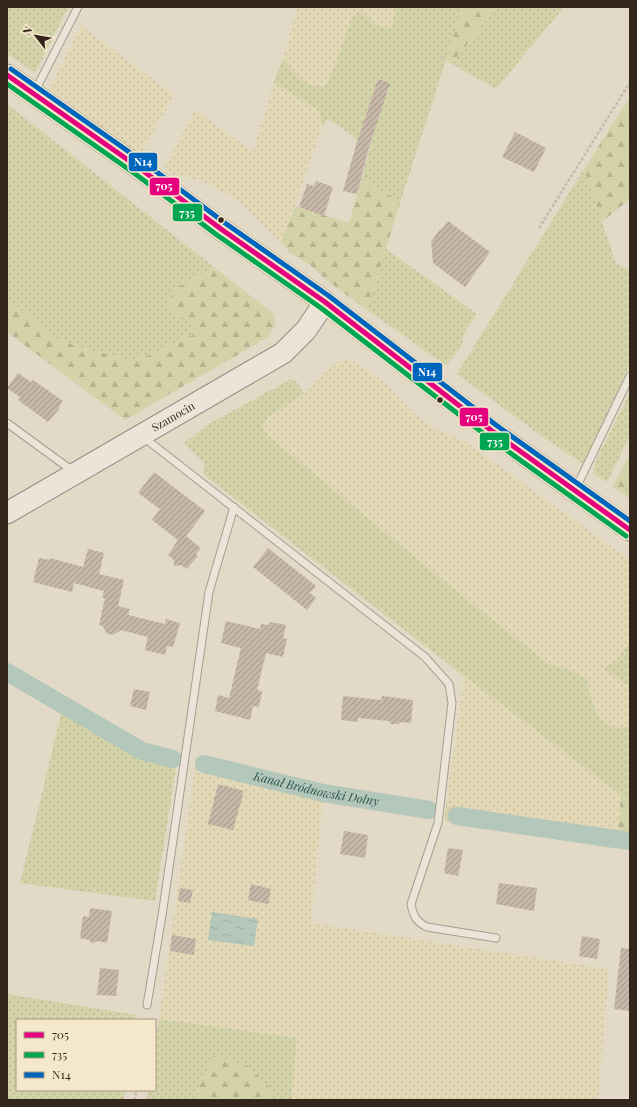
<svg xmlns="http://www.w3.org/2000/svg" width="637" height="1107" font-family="'Playfair Display',serif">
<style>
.farmland{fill:url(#farmland-dots)}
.grass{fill:url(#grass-dots)}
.forest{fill:url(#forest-firs)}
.water{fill:url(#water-ripples)}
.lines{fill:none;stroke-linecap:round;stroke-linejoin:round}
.canal{stroke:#b3c7ba;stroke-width:18}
.building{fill:url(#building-hatch)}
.lane-casing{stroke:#a69e91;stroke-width:9}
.secondary-casing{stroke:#968d81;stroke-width:23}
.path{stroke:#c2bbb1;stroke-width:2.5;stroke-dasharray:3 2;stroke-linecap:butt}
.lane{stroke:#eae4d9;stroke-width:7}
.secondary{stroke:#eae4d9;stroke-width:21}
.bus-1-casing{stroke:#f5e8ca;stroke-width:8}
.bus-2-casing{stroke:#f5e8ca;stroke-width:8}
.bus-3-casing{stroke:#f5e8ca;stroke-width:8}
.bus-1{stroke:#e5007d;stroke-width:5}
.bus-2{stroke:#00a651;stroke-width:5}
.bus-3{stroke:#0065bd;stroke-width:5}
.bus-dot{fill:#34261a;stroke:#f5e8ca;stroke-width:1.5}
.labels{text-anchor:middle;stroke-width:3;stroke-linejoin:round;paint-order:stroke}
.street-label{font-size:11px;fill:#34261a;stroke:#f5e8ca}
.water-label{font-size:12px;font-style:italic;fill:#295450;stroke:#f5e8ca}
.line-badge{stroke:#f5e8ca;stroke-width:1.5}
.badge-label{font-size:11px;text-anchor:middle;font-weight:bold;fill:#fff}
</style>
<defs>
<pattern id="farmland-dots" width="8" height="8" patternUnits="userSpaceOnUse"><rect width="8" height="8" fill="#e3d9b6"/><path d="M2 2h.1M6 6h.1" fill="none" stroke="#c3ba9c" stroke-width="1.8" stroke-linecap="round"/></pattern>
<pattern id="grass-dots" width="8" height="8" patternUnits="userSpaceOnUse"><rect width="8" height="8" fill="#d3d2a8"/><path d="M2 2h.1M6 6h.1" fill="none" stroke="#b6b490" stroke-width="1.8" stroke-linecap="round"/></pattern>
<pattern id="forest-firs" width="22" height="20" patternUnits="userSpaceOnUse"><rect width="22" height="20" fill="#d3d2a8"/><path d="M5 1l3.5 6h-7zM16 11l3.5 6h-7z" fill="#b6b490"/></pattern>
<pattern id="water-ripples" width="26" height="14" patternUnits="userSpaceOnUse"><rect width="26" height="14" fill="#b3c7ba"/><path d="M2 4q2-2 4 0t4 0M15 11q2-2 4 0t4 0" fill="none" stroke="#9bab9f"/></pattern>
<pattern id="building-hatch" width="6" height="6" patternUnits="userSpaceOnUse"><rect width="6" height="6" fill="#c6b7a8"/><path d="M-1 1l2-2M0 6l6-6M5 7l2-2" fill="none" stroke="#a29588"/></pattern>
</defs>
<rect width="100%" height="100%" fill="#e2d9c7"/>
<g class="farmland">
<polygon points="298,7 396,7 392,29 376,26 368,17 325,86 318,87 303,81 292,72 283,58"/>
<polygon points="81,26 174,95 144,149 138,154 50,89"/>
<polygon points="274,82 319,111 323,126 281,242 239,201 203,181 162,172 195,110 253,152"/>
<polygon points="343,360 355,362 383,381 413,413 434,428 467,443 630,560 630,642 616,660 605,669 630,687 630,727 614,727 602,721 593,702 586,678 568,669 549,664 460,594 271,438 262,427 270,415 304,394 330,367"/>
<polygon points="464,676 621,795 618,833 446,806"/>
<polygon points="195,769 323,797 311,923 609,969 598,1100 291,1100 296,1038 159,1019"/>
</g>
<g class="grass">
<polygon points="7,7 68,7 35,73 7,53"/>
<path d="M 396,7 L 463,7 L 401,200 L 368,186 L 368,178 L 364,170 L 371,145 L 357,141 L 353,136 L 328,119 L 323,126 L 319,111 L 274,82 L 283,58 C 293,73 305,88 325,86 L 331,76 L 352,18 L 359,11 L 368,17 L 376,26 L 392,28 Z"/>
<polygon points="496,7 564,7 496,89 452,64"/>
<polygon points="7,104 215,268 177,287 170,310 193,323 193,335 184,338 161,351 131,361 60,341 7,298"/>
<polygon points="584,169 616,263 630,270 630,364 588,456 582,463 546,439 457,374"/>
<polygon points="386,249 477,314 464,333 462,344 456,355 446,365 367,310"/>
<path d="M 291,379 L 297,382 L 304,394 L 270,415 L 262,427 L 271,438 L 460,594 L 549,664 L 568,669 L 586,678 C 591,695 594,722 614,727 C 619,728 625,727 630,727 L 630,795 L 621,795 L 464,676 L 203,474 L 205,464 L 184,443 L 207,425 Z"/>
<polygon points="630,393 630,435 607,482 593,473 596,460"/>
<polygon points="630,481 630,499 623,494"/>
<polygon points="630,642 630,687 604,669 616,660"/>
<polygon points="7,666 143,746 178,755 155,901 20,883 62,711 7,678"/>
<polygon points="195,759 324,789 434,805 434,817 323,797 195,769"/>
<polygon points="446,806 630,835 630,846 618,844 617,849 445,821"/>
<polygon points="7,994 137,1015 137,1020 17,1020 17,1090 126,1090 124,1100 7,1100"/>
<polygon points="159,1019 297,1038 291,1100 273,1100 271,1089 197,1088 199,1100 146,1100 148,1090 155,1090 155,1043"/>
</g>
<g class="forest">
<polygon points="463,7 496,7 452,64 445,60"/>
<polygon points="630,97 630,199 602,222 584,169"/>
<polygon points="364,170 368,178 368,186 401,200 367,310 329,282 309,264 290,253 281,242 295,206 349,223"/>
<polygon points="215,268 274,314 275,325 268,337 125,420 7,332 7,298 60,341 131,361 161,351 184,338 193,335 193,323 170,310 167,303 177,287"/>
<polygon points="630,454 630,481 623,494 613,487"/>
<polygon points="621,795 630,795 630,835 618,833"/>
<polygon points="214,1056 248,1066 271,1089 273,1100 199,1100 197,1088"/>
</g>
<polygon class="water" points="212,912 258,919 254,946 208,940"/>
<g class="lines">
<g class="canal">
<polyline points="7,672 142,751 173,759"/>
<path id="s1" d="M 204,764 L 323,793 L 429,810"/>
<polyline points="457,816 630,841"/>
</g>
</g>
<g class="building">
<polygon points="378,79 390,83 370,144 357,194 343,191 357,142"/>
<polygon points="515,132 546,148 534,172 502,157"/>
<polygon points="316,181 333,187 324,216 299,207 307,184 314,186"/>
<polygon points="448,221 490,252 465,287 433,263 431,242 440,229 441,230"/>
<polygon points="18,373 31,382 33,380 63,401 59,407 59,409 48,422 18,400 20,397 7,388"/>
<polygon points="154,472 205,511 186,536 201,548 196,554 198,556 187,569 181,565 174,566 174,560 168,555 178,540 152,520 160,509 138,493"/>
<polygon points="268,548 316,586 310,593 316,598 307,610 253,567"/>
<polygon points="88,549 104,553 99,574 124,580 118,606 130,609 128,615 165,624 166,619 180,623 173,647 167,646 165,655 145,650 148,637 121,630 113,635 106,633 103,626 99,625 105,598 102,598 104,591 74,583 72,592 33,582 39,558 49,560 50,558 83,567"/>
<polygon points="226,621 260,629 261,624 269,625 270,622 286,625 283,638 287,639 283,657 266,653 257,690 262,692 259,707 253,706 250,720 215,711 218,695 229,698 241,648 221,643"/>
<polygon points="134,689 150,692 146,710 130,706"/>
<polygon points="343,696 381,700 382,696 413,700 411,723 400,722 398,724 391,724 389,721 358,718 358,722 341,720"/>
<polygon points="218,784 244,791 233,830 208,824"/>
<polygon points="344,831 368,835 365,858 340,854"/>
<polygon points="448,848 463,850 458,876 444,873"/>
<polygon points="499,883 537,888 534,911 496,904"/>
<polygon points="251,884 271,889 268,904 248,900"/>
<polygon points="180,888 193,890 190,903 178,901"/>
<polygon points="90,908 112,911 107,943 97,941 93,944 89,940 80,938 83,916 89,917"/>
<polygon points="172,935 196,939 194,955 170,951"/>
<polygon points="582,936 600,939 597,959 579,956"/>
<polygon points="621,948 630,949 630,1011 614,1009"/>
<polygon points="100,968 119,970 116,996 97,995"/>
</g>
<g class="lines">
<g class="lane-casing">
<g id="lane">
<polyline points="34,93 78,7"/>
<polyline points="7,423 74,472"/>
<path d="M 142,436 L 425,657 L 449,684 L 452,703 L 438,823 L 411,904 C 413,915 416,922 427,927 L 496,938"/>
<polyline points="576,488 630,376"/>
<polyline points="147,1005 163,909 209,592 234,507"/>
</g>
</g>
<g class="secondary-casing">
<g id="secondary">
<polyline points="7,75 138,167 221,229 325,302 492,431 630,530"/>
<path id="s2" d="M 7,513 L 283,353 L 306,330 L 325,302"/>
</g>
</g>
<g class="path">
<polyline points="539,228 630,82"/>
<polyline points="135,1100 136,1090"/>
</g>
<use href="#lane" class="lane"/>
<use href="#secondary" class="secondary"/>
<g class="bus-1-casing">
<polyline id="bus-1" points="7,75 138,167 221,229 325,302 492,431 630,530"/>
</g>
<g class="bus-2-casing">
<polyline id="bus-2" points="7,84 134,173 217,235 321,308 488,437 626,536"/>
</g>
<g class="bus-3-casing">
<polyline id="bus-3" points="11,69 142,161 225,223 329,296 496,425 630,521"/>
</g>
<use href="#bus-1" class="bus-1"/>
<use href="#bus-2" class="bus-2"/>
<use href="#bus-3" class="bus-3"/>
</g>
<g class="bus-dot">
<circle cx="221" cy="220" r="3.5"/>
<circle cx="440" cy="400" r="3.5"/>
</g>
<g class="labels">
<g class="street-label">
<text dy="4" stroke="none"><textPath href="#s2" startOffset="192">Szamocin</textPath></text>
</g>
<g class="water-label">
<text dy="4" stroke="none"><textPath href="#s1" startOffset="115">Kanał Bródnowski Dolny</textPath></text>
</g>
</g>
<g class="line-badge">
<rect x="128" y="152" width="30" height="20" rx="4" fill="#0065bd"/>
<rect x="149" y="177" width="31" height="19" rx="4" fill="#e5007d"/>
<rect x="172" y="203" width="31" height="19" rx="4" fill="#00a651"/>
<rect x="412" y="362" width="31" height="20" rx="4" fill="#0065bd"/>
<rect x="459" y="407" width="30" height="20" rx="4" fill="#e5007d"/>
<rect x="479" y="432" width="31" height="19" rx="4" fill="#00a651"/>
</g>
<g class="badge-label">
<text x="143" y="166">N14</text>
<text x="164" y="190">705</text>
<text x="187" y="217">735</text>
<text x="427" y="376">N14</text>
<text x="474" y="421">705</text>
<text x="495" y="446">735</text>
</g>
<rect width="637" height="1107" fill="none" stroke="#34261a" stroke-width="16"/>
<rect x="16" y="1019" width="140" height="72" fill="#f5e8ca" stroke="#a89a84"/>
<rect x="24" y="1032" width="20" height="6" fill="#e5007d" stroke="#a89a84"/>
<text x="52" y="1039" font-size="12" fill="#34261a">705</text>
<rect x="24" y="1052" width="20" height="6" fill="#00a651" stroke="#a89a84"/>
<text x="52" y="1059" font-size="12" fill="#34261a">735</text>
<rect x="24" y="1072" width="20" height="6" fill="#0065bd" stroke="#a89a84"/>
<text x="52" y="1079" font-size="12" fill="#34261a">N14</text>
<g transform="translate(36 36) rotate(301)" stroke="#f5e8ca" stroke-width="3" paint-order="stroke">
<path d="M0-3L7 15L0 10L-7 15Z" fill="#34261a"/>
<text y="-6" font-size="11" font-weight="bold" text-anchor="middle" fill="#34261a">N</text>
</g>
</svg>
